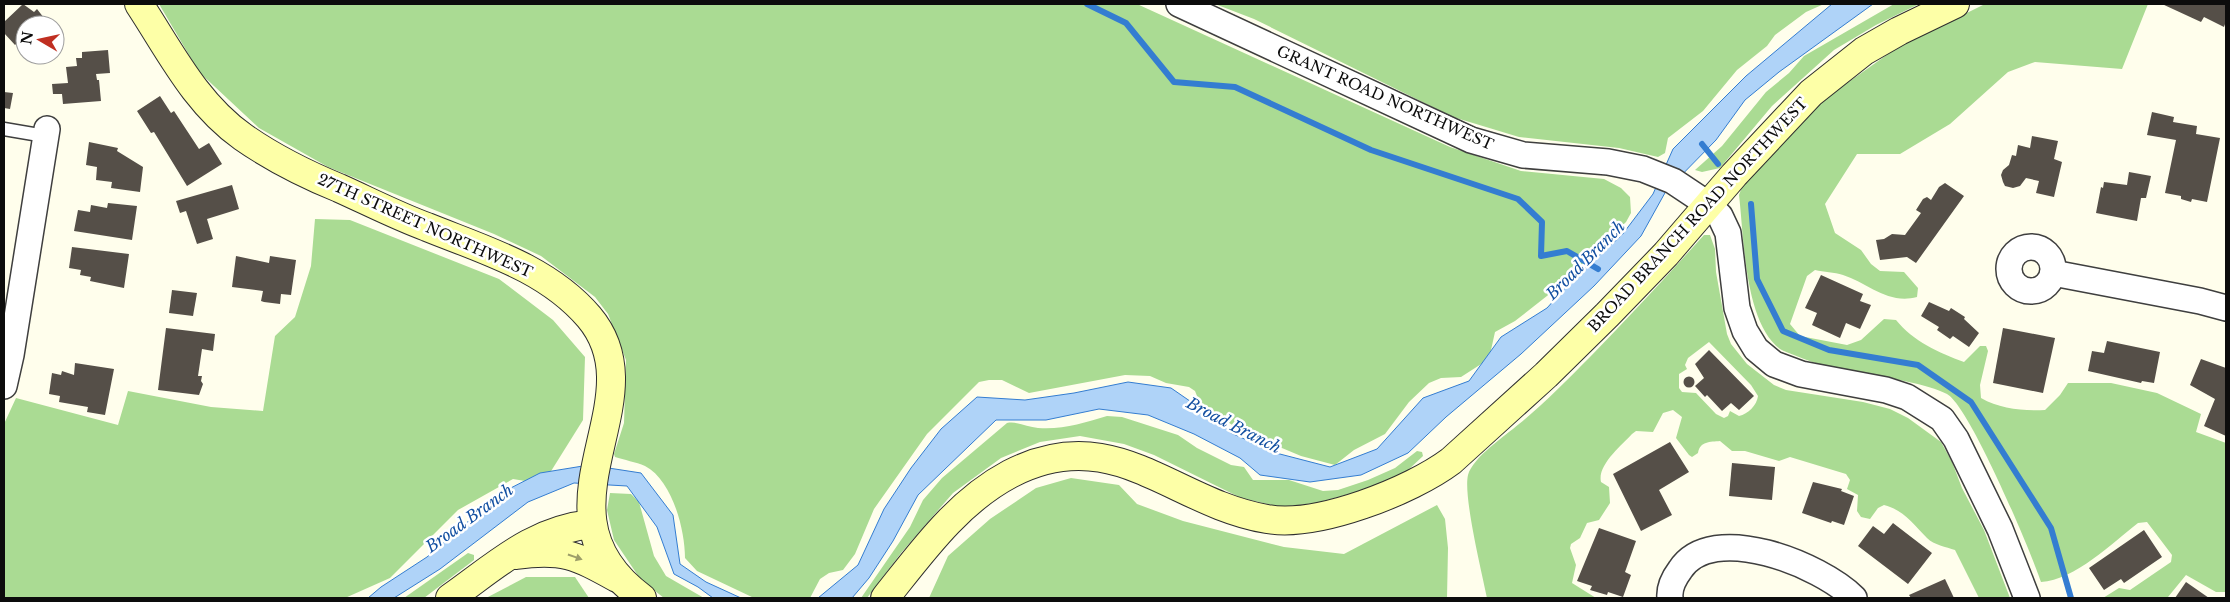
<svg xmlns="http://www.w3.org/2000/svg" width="2230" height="602" font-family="'Libre Baskerville',serif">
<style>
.forest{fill:#aadb93;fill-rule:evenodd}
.water{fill:#afd3f8;stroke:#347dd1}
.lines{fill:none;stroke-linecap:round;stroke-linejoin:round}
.stream{stroke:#347dd1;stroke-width:6}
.building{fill:#554f48}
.lane-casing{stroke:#3f3f3f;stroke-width:15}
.street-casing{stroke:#3f3f3f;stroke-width:28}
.secondary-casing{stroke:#2e2e2e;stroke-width:30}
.lane{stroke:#fff;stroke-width:12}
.street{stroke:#fff;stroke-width:25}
.secondary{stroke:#fdffa7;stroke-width:28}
.oneway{fill:#9d9e69}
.labels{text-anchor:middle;stroke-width:5;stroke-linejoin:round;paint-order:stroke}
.street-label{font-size:15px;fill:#0c0c0c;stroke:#fff}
.water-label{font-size:16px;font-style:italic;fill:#124fa1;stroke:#fff}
</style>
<rect width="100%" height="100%" fill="#fffeec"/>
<g class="forest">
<path d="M 159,4 L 1137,4 L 1450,147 L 1521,171 L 1604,179 L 1621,188 L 1630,197 L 1631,213 L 1626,222 L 1582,264 L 1567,273 L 1552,292 L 1515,321 L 1495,332 L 1489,359 L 1461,377 L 1441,378 L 1429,383 L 1409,402 L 1385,434 L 1354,450 L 1335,465 L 1301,456 L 1239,430 L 1199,401 L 1195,391 L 1189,387 L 1166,383 L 1150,376 L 1125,375 L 1029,393 L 1002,380 L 989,380 L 979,382 L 927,434 L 874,509 L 855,554 L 843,570 L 829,573 L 820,579 L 810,598 L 754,598 L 697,571 L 685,558 C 685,529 672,480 645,466 C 636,462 624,460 615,457 L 614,454 L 624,423 L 626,360 L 608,314 L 595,297 L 541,256 L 494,234 L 328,167 L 259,128 L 199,72 Z"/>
<polygon points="1215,4 1824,4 1806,12 1775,35 1767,46 1737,70 1703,111 1668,138 1665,153 1658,157 1619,148 1519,137 1453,117 1254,19"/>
<polygon points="1894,4 1919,4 1876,25 1834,50 1772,106 1720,168 1702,172 1695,170 1722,146 1766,92 1789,73 1804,56"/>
<path d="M 1985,4 L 2148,4 L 2122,69 L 2035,62 L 2008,72 L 1950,124 L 1900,154 L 1857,154 L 1825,204 L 1835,233 L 1861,250 L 1871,264 L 1880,271 L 1904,272 L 1918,288 L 1917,297 C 1888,305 1868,283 1843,275 C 1834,272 1824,272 1815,270 L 1807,276 L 1790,324 L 1800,336 L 1847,345 L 1861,340 L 1884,319 L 1896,320 C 1913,341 1939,353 1964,362 L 1980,346 L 1986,346 L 1988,351 L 1980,385 L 1981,398 C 2000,409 2023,411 2045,410 L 2060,395 L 2068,383 L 2111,383 L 2157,393 L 2201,414 L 2196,432 L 2226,443 L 2226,592 L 2216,592 L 2186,575 L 2168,597 L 2103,598 L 2119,588 L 2130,590 L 2171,562 L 2172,555 L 2147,522 L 2138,523 C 2112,543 2075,580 2041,582 C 2031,552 1970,407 1947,394 C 1928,384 1888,378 1866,374 C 1838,369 1820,366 1794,355 C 1789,353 1783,351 1780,349 C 1744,322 1744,236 1739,195 L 1743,184 L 1826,98 L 1898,47 Z"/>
<polygon points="315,219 350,220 499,279 553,320 585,357 583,420 543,484 513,479 458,510 390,578 345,598 4,598 4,424 16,398 118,425 128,391 211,407 263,411 275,336 295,317 311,266"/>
<path d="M 1704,235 L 1710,235 L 1715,249 L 1716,272 L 1727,334 L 1731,344 L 1747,364 L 1774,385 L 1786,390 L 1863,402 L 1890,409 L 1908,418 L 1941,442 L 1952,462 L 1962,488 L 1984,530 L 2010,598 L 1979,598 L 1955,550 C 1946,547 1934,545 1927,538 C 1913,524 1904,510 1884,505 L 1878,508 L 1870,519 L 1861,517 L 1857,511 L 1858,495 L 1847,489 L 1850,480 L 1846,474 L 1790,457 L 1779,461 L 1745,451 L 1732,451 L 1720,441 C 1710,442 1700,441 1698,453 L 1692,457 L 1689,455 L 1676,438 L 1682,417 L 1673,410 L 1663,413 L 1653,432 L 1636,431 L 1632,434 C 1622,445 1597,465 1601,482 L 1609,487 L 1610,503 L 1599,520 L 1587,523 L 1580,538 L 1571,544 L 1570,548 L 1576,565 L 1572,583 L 1596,598 L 1487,598 C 1482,573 1463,496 1468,475 C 1473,457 1505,436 1519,424 C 1544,404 1567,380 1590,357 C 1629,317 1667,276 1704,235 ZM 1709,342 L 1751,385 L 1758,396 C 1757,405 1748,414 1739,416 L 1730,411 L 1728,416 L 1724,418 L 1716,414 L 1696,393 L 1682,392 L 1679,388 L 1679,374 L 1687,369 L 1685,365 L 1688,358 Z"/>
<path d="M 1107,416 L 1122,417 L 1178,435 L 1197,448 L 1231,465 L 1244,467 L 1253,480 L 1289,480 L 1323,491 L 1338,490 L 1368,480 L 1395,468 L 1417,451 L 1422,452 L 1423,456 L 1406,472 L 1364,490 L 1316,503 L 1281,507 L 1241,498 L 1154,455 L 1124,444 L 1080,436 L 1040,442 L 1001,458 L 953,493 L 901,553 L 867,598 L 861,598 L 910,527 L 923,500 L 942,478 L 1007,423 C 1017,421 1027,427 1038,428 C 1062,430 1084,423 1107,416 Z"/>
<polygon points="1071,478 1119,485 1137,504 1183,521 1284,547 1344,554 1437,505 1445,519 1448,548 1447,598 929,598 948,556 990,519 1036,488"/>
<polygon points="610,493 631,494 639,502 654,556 666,576 704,598 664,598 641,580 614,540 607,510"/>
<polygon points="468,553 474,555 474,560 424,598 404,598"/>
<polygon points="526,577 575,577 589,598 486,598"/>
</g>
<g class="water">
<polygon points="1832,4 1873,4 1779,72 1745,100 1716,140 1666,191 1641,236 1594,286 1521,354 1446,417 1408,453 1361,475 1310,482 1260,475 1240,458 1194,434 1148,415 1099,409 1046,420 996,420 918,495 893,541 869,578 852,598 818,598 858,565 884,509 911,468 941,429 977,397 1025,400 1074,393 1128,382 1171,388 1213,417 1231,433 1276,453 1330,467 1377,449 1423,398 1469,381 1501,337 1547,308 1576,276 1622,235 1653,194 1673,149 1746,76"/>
<polygon points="589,465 641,473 673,515 680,564 706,582 741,598 713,598 698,587 674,574 657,527 627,486 574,483 528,502 440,569 394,598 368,598 381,587 427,557 501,493 540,473"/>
</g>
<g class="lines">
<g class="stream">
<polyline points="1087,4 1126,23 1174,82 1235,87 1371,150 1518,199 1542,222 1541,256 1567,251 1598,269"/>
<polyline points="1702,144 1718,164"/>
<polyline points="1751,204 1757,279 1783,331 1829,350 1918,365 1971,402 2051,528 2071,598"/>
</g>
</g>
<g class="building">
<polygon points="23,4 34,12 37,9 44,18 41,21 46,25 25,25 25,41 22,38 15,45 4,33 4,22"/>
<polygon points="2162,4 2226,4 2226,21 2224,27 2204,17 2201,22"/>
<polygon points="108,50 110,73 96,74 97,80 99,80 101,101 63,104 62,94 53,94 52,84 68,83 66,67 77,66 76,58 82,58 82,52"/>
<polygon points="4,92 13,93 10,109 4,108"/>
<polygon points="160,96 171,113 174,111 199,149 209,143 222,164 187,186 154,132 151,133 137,111"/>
<polygon points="2152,112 2174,117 2173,122 2197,126 2196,134 2220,138 2207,202 2192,199 2191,202 2181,199 2181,196 2165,193 2176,140 2147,135"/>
<polygon points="2032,136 2058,141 2054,159 2062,162 2054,197 2036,193 2039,181 2026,178 2020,186 2013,188 2005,186 2003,182 2001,175 2003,170 2009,165 2012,155 2016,156 2018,145 2030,148"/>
<polygon points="89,142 118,148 117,151 143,167 140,192 111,188 112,182 96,180 97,167 86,165"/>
<polygon points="2129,172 2151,176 2146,198 2141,198 2137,221 2096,213 2101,187 2103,188 2104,182 2127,185"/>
<polygon points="1945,183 1964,196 1916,263 1907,257 1880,260 1876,240 1884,239 1892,234 1905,235 1921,213 1916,210 1923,199 1927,197 1931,200 1939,187"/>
<polygon points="232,185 239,209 207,219 213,239 197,244 186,211 180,213 176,201"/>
<polygon points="108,203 137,206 132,240 74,231 78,210 90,212 91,205 107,208"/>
<polygon points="72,247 129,254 124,288 90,281 91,277 80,275 81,270 69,268"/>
<polygon points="236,256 269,263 270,256 296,260 291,295 281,294 280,304 264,302 261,301 263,291 232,287"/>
<polygon points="1821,275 1863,294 1860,301 1871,305 1860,329 1846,323 1840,338 1812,325 1817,313 1805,308"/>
<polygon points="172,290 197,293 193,316 169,313"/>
<polygon points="1929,302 1949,311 1951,308 1965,317 1964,319 1979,333 1969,347 1953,336 1950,339 1937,330 1939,327 1921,316"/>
<polygon points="166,328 215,334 213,351 202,349 198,376 202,376 201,381 203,384 199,395 158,390"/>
<polygon points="2003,328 2055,338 2043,393 1993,383"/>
<polygon points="2107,341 2160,352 2154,383 2142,381 2141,383 2088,371 2092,351 2104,353"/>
<polygon points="1709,350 1754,396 1739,410 1731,403 1722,411 1707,395 1705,397 1695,386 1704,378 1695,364"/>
<polygon points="2201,359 2226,368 2226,436 2204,426 2215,399 2190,385"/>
<polygon points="75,363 114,369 105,415 87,412 88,407 59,402 60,396 49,394 52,373 61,375 62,371 74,375"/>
<circle cx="1689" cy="382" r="5.5"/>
<polygon points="1670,442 1689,472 1659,490 1672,515 1641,531 1613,474"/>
<polygon points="1732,463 1775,467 1772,500 1729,496"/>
<polygon points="1813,482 1842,489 1841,491 1854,496 1844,525 1832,521 1831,523 1802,513"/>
<polygon points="1893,523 1932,553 1908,584 1858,546 1873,526 1884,534"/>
<polygon points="1599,528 1636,541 1625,572 1631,575 1623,597 1608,592 1607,595 1590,590 1592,586 1577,581"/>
<polygon points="2144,530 2162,557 2124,583 2121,579 2104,590 2089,568"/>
<polygon points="1945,579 1954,598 1911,598 1909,595"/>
<polygon points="2186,582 2209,598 2175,598"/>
</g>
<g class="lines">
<g class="lane-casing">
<polyline id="lane" points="4,129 45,136"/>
</g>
<g class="street-casing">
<g id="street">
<polyline points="1179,4 1471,140 1523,155 1608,162 1643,169 1673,181 1709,205 1720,216 1728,233 1737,308 1745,331 1756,349 1774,364 1801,374 1886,390 1907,397 1942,419 1956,439 2000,529 2027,598"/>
<circle cx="2031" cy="269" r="22"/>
<polyline points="2053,273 2200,301 2226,308"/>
<polyline points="4,386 11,355 47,129"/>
<path d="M 1670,598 C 1669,588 1674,578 1680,570 C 1712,520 1821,565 1854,598"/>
</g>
</g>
<g class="secondary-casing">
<g id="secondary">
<path d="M 139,4 C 170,51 195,103 243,137 C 273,158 305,174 339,188 C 368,201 397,216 427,227 C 484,250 547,268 589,317 C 661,402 523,510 642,598"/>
<path d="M 516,555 C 563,548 577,556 617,578"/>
<path d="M 450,598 C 497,565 532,530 592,524"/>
<path d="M 885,598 C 921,553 957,502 1010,474 C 1114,420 1172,503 1267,519 C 1317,528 1411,491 1451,461 L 1546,375 L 1607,315 L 1666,254 L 1734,175 L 1811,93 L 1864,51 L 1899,31 L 1955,4"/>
</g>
</g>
<use href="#lane" class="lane"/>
<use href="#street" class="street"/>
<use href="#secondary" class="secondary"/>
</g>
<defs><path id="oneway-solid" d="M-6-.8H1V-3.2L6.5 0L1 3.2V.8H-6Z" transform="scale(1.25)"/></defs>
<use class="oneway" href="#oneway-solid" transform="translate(575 557) rotate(19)"/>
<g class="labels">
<g class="street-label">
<text transform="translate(1385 98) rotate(24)" y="5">GRANT ROAD NORTHWEST</text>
<text transform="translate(1698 215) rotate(-47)" y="5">BROAD BRANCH ROAD NORTHWEST</text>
<text transform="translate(425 226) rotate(24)" y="5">27TH STREET NORTHWEST</text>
</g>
<g class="water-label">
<text transform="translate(1585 260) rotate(-45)" y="6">Broad Branch</text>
<text transform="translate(1234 425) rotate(27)" y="6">Broad Branch</text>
<text transform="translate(469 518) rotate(-36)" y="6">Broad Branch</text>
</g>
</g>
<rect width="2230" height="602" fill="none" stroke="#0c0c0c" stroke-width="10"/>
<g transform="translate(40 40) rotate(279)"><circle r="24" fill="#ffffff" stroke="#9e9e9e"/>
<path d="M0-4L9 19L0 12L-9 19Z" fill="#c02f21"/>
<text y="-8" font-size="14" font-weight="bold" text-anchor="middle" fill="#0c0c0c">N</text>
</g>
</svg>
